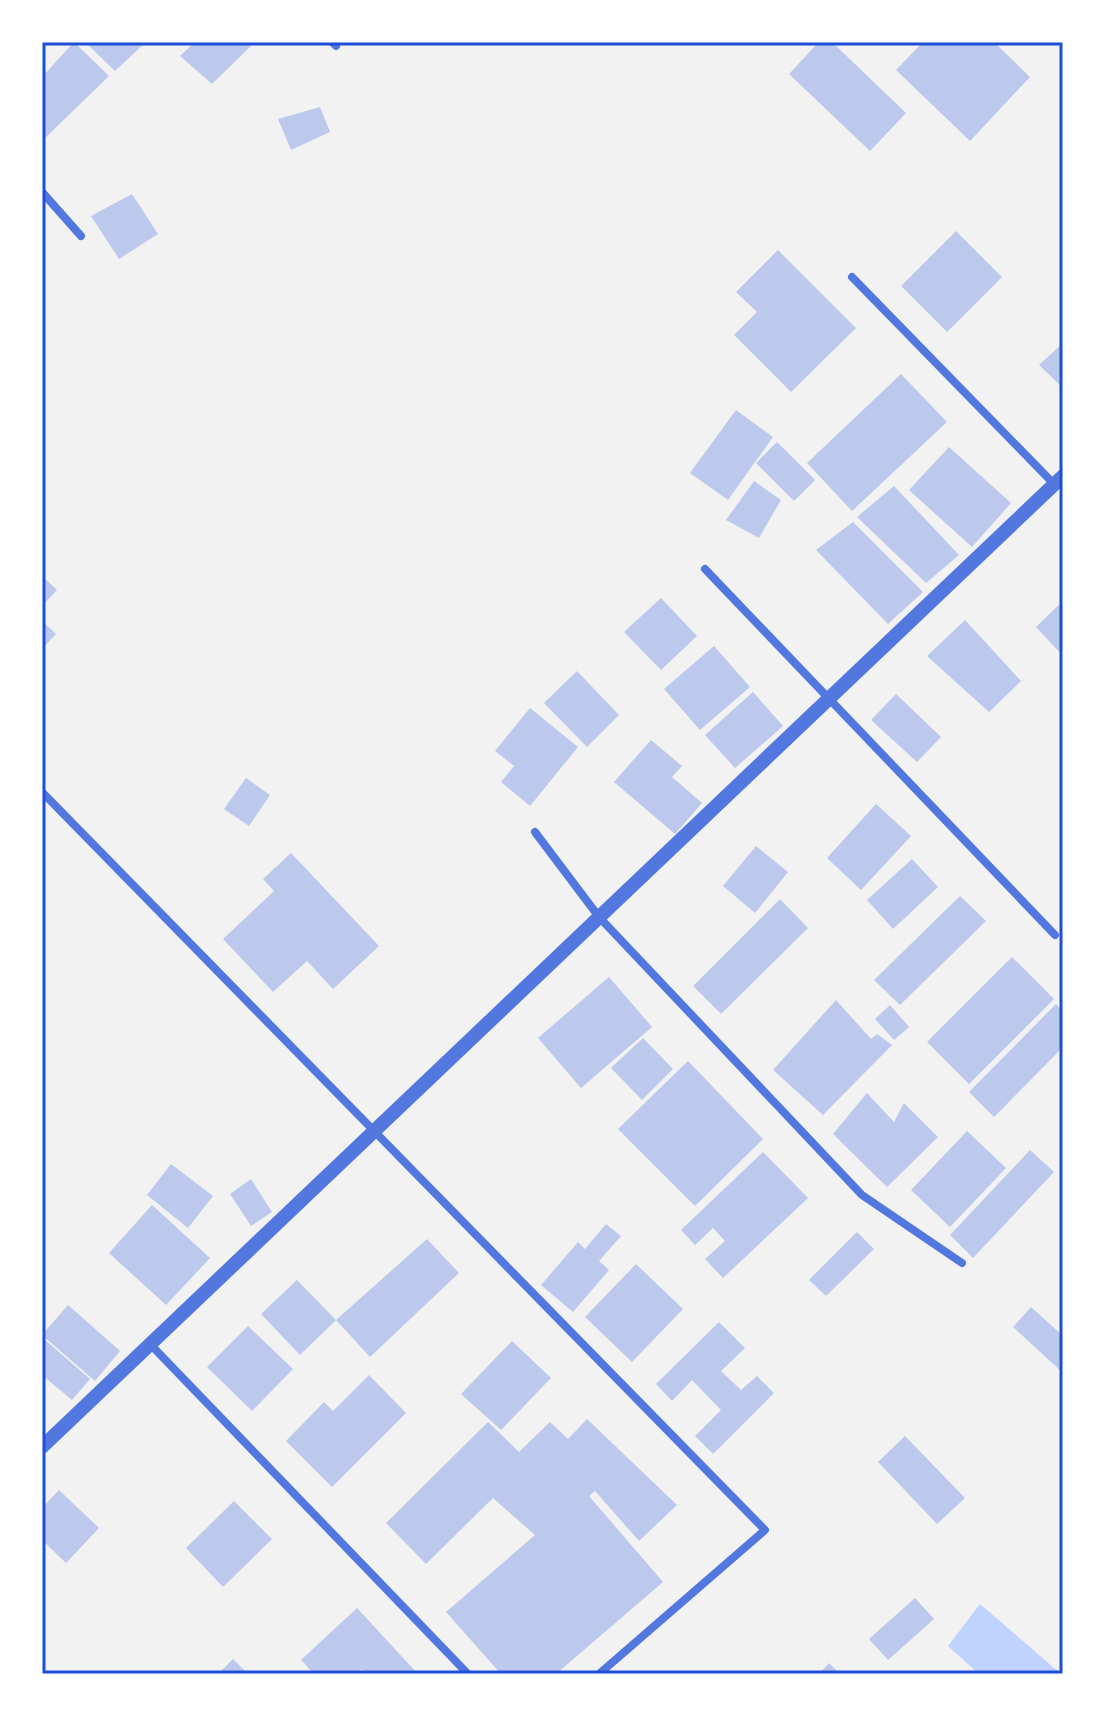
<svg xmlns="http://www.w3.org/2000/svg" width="1105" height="1716" font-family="Mulish,sans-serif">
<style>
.water{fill:#bfd3fe}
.building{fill:#bdc9ec}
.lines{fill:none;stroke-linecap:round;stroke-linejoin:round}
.minor{stroke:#5277de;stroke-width:8}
.tertiary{stroke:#5277de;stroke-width:14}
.neatline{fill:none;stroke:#1d4ed8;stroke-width:3}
</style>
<rect width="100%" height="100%" fill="#f2f2f2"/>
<polygon class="water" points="980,1604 1061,1674 979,1674 948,1646"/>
<g class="building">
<polygon points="74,42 109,76 42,141 42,77"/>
<polygon points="85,42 146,42 115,71"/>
<polygon points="195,42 255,42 212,84 180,56"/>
<polygon points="819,42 832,42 906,113 870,151 789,74"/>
<polygon points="923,42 994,42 1030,77 970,141 896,70"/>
<polygon points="320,107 330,132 291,150 278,119"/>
<polygon points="132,194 158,234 119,259 91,216"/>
<polygon points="956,231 1002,277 947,332 901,286"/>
<polygon points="778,250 856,328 791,392 734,335 757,312 736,292"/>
<polygon points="1063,343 1063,388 1039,365"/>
<polygon points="901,374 947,422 852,511 807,463"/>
<polygon points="736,410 773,437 728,500 690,473"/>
<polygon points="777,442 815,480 794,501 756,463"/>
<polygon points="949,447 1011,503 972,547 909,490"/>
<polygon points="754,481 781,500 759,538 726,520"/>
<polygon points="894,486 959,555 926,583 857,517"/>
<polygon points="853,522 923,592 888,624 816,550"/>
<polygon points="42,576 57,590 42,606"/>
<polygon points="661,598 697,636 661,670 624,632"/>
<polygon points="1063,601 1063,656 1036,627"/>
<polygon points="965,620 1021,681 989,712 927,656"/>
<polygon points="42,621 56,634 42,649"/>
<polygon points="714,646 750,687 700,730 664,689"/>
<polygon points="577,671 619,715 587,747 544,703"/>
<polygon points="753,692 783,726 735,768 705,735"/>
<polygon points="896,694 941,737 917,762 871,720"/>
<polygon points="530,708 578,747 530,806 501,782 514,766 495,751"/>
<polygon points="651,740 682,766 672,777 702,803 675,834 614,782"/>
<polygon points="246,778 270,795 249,826 224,809"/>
<polygon points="876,804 911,836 861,890 827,858"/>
<polygon points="756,846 788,872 755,913 723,886"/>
<polygon points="291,853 379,946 333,989 307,961 273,992 223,939 274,891 263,879"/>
<polygon points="912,859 938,887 893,929 867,900"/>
<polygon points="960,896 986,921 900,1005 874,980"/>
<polygon points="780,899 808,928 721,1014 693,986"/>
<polygon points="1012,957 1054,999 969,1084 927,1042"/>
<polygon points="609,977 652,1027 581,1088 538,1038"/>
<polygon points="836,1000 871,1039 877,1034 892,1045 823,1115 773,1070"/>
<polygon points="1056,1004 1063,1011 1063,1047 994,1117 969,1092"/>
<polygon points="890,1005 909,1027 894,1040 875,1019"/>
<polygon points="643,1038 673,1069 642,1100 611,1068"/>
<polygon points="688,1061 763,1139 695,1206 618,1129"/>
<polygon points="867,1093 894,1122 904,1103 938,1137 887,1187 833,1134"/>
<polygon points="967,1131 1006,1168 950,1227 911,1190"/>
<polygon points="1030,1150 1054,1172 973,1258 950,1235"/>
<polygon points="763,1152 808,1198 723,1278 705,1259 725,1241 713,1228 695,1245 681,1230"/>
<polygon points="171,1164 213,1196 188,1228 147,1195"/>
<polygon points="251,1179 272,1212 251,1226 230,1194"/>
<polygon points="152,1205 210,1258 166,1305 109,1253"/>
<polygon points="606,1224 621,1236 599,1261 609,1270 573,1312 541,1285 578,1242 585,1249"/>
<polygon points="857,1232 874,1249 826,1296 809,1280"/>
<polygon points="427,1239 459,1273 370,1357 336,1320 300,1355 261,1314 297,1280 336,1320"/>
<polygon points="636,1264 683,1309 632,1362 585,1317"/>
<polygon points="68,1305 120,1351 95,1381 42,1335"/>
<polygon points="1031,1307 1063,1336 1063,1373 1013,1327"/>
<polygon points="719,1322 745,1348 721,1371 741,1390 757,1376 774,1393 713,1454 695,1436 721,1410 692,1380 672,1401 656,1384"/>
<polygon points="248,1326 293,1369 252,1411 207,1367"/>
<polygon points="45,1340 90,1379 72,1400 42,1375 42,1343"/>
<polygon points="512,1341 551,1378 501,1430 461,1394"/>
<polygon points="369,1375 406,1413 332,1487 286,1441 324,1402 333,1411"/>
<polygon points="587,1419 677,1505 639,1541 595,1491 589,1496 663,1582 556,1674 501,1674 446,1612 535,1535 493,1498 426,1564 386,1523 488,1422 519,1452 550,1422 568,1439"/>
<polygon points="905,1436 965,1498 937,1524 878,1462"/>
<polygon points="59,1490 99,1528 66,1563 42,1540 42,1508"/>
<polygon points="234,1501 272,1539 223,1587 186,1548"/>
<polygon points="915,1598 934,1619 888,1660 869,1639"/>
<polygon points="357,1608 418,1674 366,1674 362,1669 357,1674 314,1674 301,1660"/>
<polygon points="233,1659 248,1674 218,1674"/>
<polygon points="829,1663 840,1674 819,1674"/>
</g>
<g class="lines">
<g class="minor">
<polyline points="332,42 336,46"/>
<polyline points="42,192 81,236"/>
<polyline points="852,277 1054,484"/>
<polyline points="705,569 1055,935"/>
<polyline points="42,792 765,1530 599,1674"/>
<polyline points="535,832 599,917 862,1195 962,1263"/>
<polyline points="150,1344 468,1674"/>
</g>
<polyline class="tertiary" points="42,1447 1063,476"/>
</g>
<rect width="1105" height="1716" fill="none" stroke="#ffffff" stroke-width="88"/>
<rect x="44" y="44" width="1017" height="1628" class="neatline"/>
</svg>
